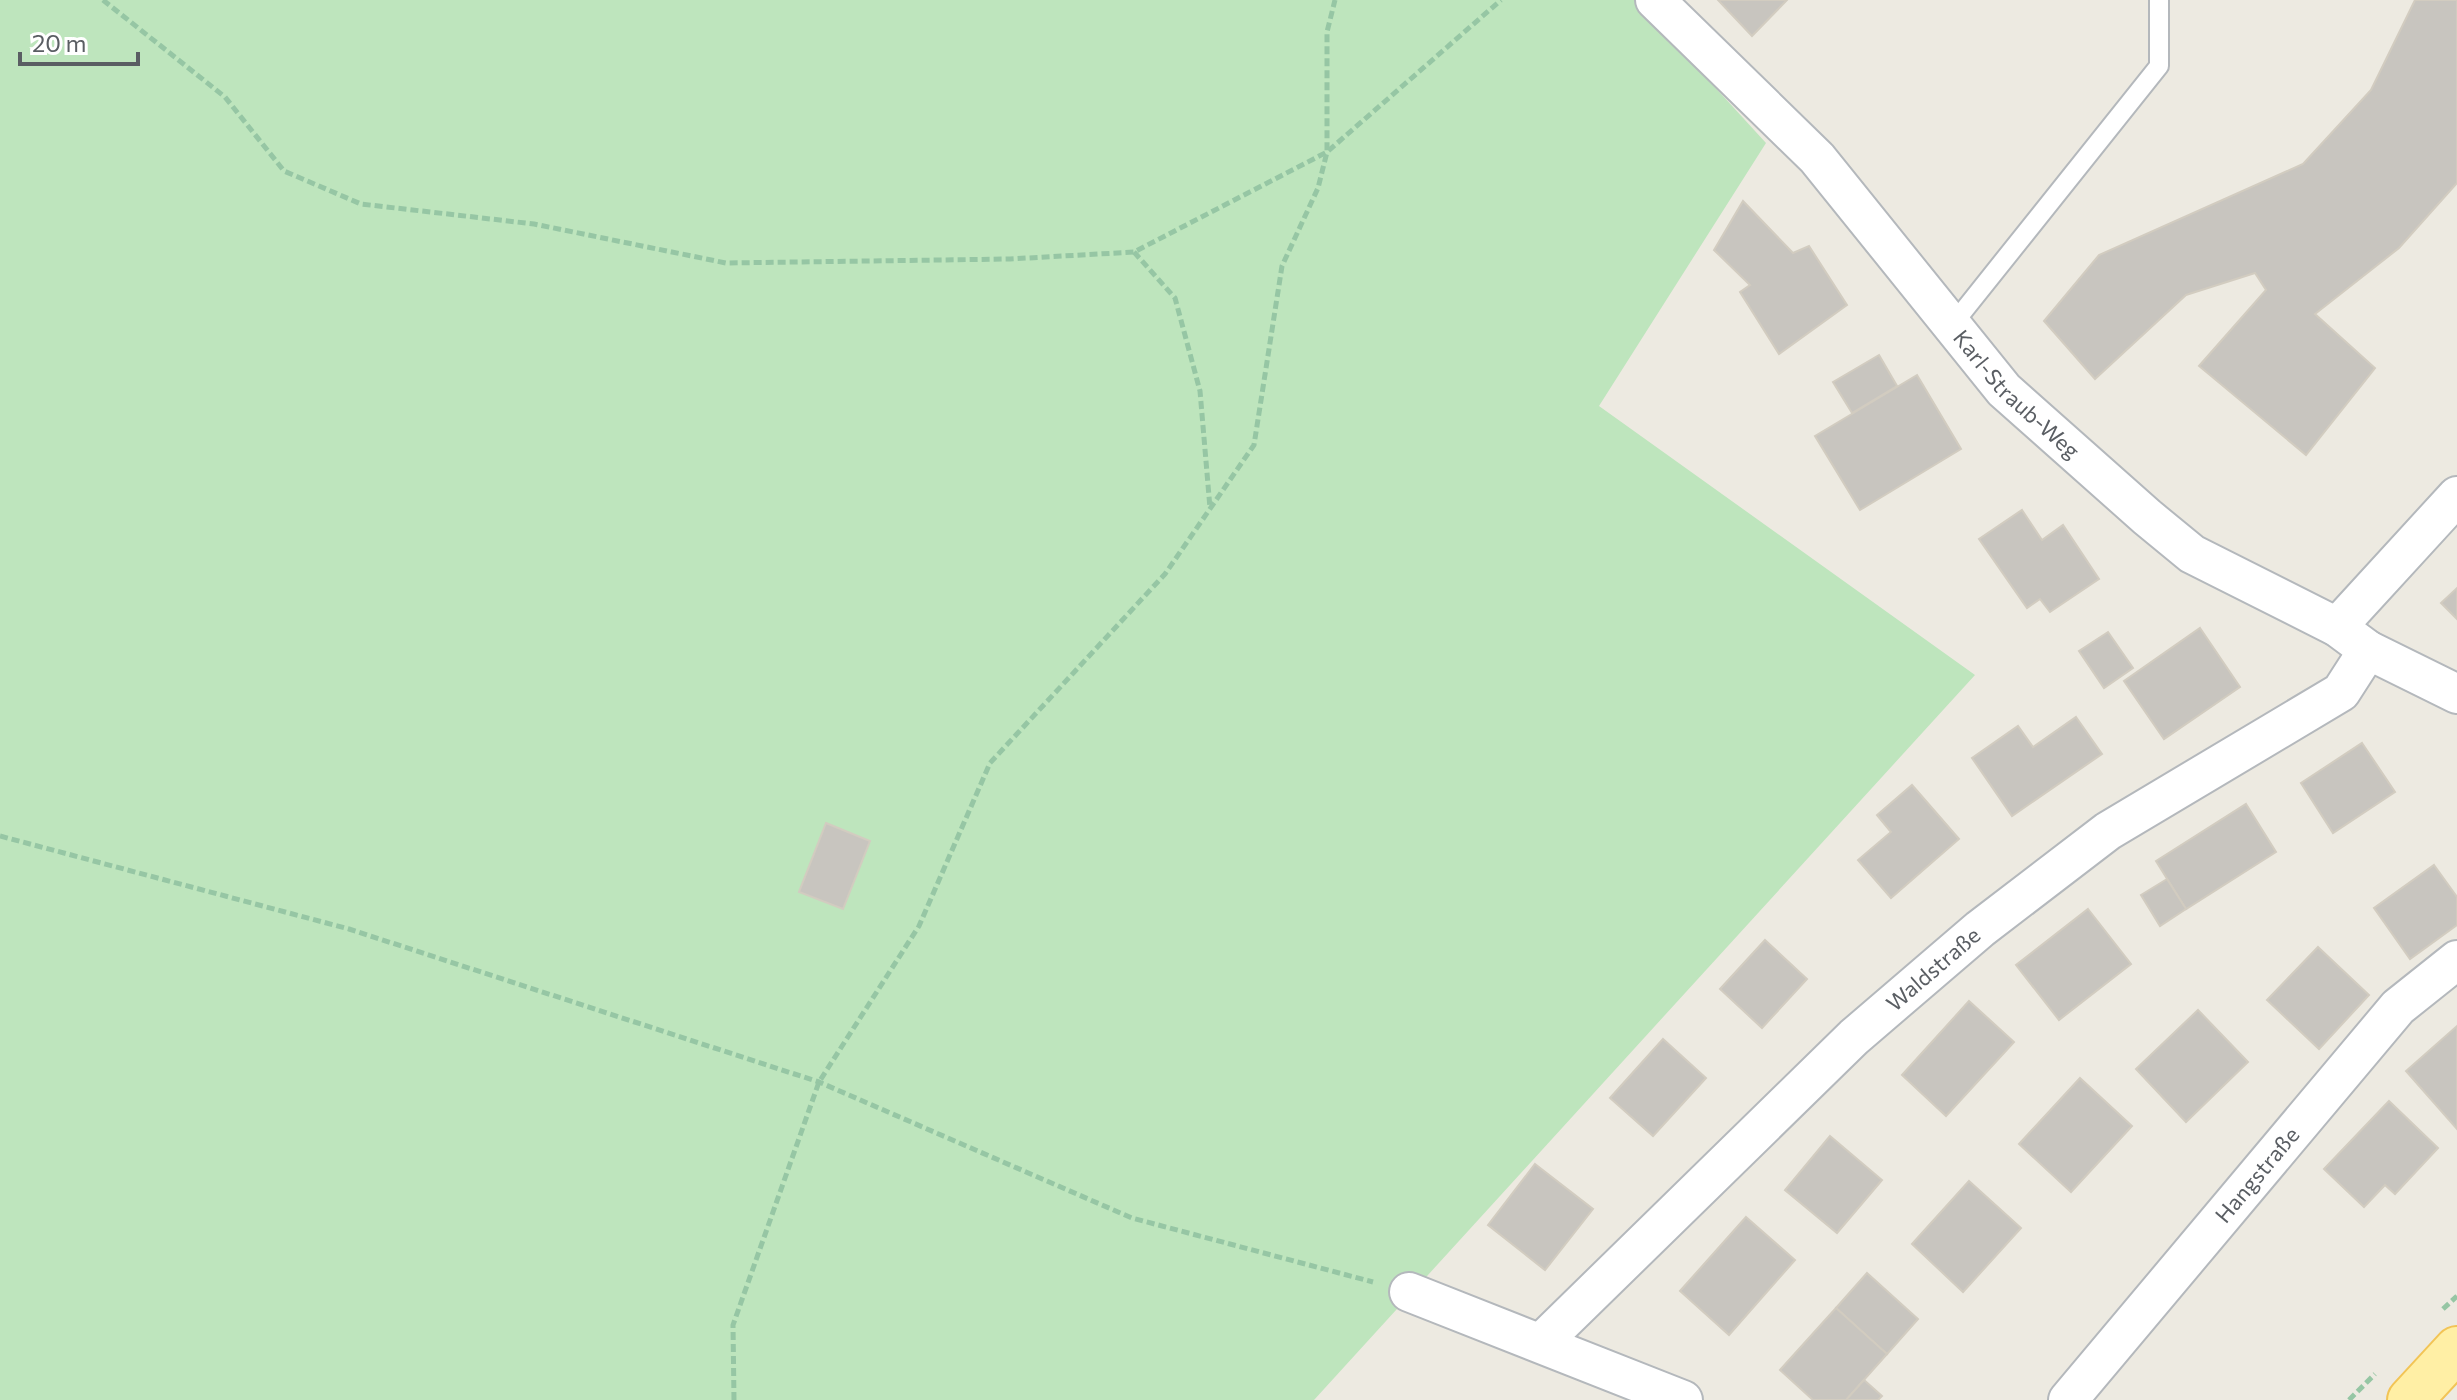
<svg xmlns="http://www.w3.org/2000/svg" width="2457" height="1400" font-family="Commissioner,sans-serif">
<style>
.green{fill:#bee5bd}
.building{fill:#c8c5bf;stroke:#d2ccc0;stroke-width:2}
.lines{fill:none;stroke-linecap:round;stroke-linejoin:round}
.lane-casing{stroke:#b4b8bc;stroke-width:22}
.street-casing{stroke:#b4b8bc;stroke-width:42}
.primary-casing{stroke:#f2c456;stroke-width:48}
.path{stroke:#96c6a4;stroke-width:5;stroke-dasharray:8 4;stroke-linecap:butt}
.lane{stroke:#fff;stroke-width:18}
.street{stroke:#fff;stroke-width:38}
.primary{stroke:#ffefa5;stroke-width:44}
.labels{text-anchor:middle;stroke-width:8;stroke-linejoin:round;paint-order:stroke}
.street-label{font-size:22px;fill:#5a5e63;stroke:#fff}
</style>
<rect width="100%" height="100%" fill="#edeae1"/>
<polygon class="green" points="0,0 1635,0 1766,143 1599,406 1975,675 1314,1400 0,1400"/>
<g class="building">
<polygon points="1718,0 1787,0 1752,36"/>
<polygon points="2415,0 2457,0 2457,183 2399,248 2315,314 2375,368 2306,455 2199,366 2266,290 2255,273 2186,295 2095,379 2044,321 2099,255 2303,164 2371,90"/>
<polygon points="1743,201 1793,253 1809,246 1847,305 1779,354 1740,292 1750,285 1714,250"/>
<polygon points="1879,355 1897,386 1852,413 1833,382"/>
<polygon points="1917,375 1961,449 1860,510 1815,436"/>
<polygon points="2022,510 2042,540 2063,525 2099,579 2050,612 2040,599 2027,608 1979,539"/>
<polygon points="2457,588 2457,619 2441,603"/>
<polygon points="2200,628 2240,687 2164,739 2124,681"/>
<polygon points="2108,632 2133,668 2104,688 2079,651"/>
<polygon points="2076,717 2102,754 2012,816 1972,758 2018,726 2033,747"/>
<polygon points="2362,743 2395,792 2333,833 2301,783"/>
<polygon points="1912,785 1959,839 1891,898 1858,860 1891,832 1877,815"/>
<polygon points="2246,804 2276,852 2186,909 2156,861"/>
<polygon points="826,823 870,841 843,909 799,892"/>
<polygon points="2434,865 2457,897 2457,925 2410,959 2374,908"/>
<polygon points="2167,879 2186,909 2160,926 2141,895"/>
<polygon points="2088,909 2131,964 2059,1020 2016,965"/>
<polygon points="1765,940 1807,979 1762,1028 1720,989"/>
<polygon points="2318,947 2369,995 2319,1049 2267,1000"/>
<polygon points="1969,1001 2014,1042 1946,1116 1902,1075"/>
<polygon points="2198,1010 2248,1062 2186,1122 2136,1069"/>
<polygon points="2457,1026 2457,1129 2406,1071"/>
<polygon points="1663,1039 1706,1078 1653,1136 1610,1098"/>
<polygon points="2080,1078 2132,1126 2071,1192 2019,1144"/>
<polygon points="2389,1101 2438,1148 2395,1194 2385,1185 2364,1207 2324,1169"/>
<polygon points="1830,1136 1882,1180 1837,1233 1785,1190"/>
<polygon points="1535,1164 1593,1209 1545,1270 1488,1225"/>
<polygon points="1969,1181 2021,1228 1963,1292 1912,1244"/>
<polygon points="1746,1217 1795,1260 1729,1335 1680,1291"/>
<polygon points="1867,1273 1918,1319 1887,1354 1836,1308"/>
<polygon points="1836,1308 1887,1354 1846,1400 1813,1400 1780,1370"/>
<polygon points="1864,1380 1882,1396 1878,1400 1846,1400"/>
</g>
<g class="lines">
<g class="lane-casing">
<polyline id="lane" points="1953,324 2159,66 2159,0"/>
</g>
<g class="street-casing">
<g id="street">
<path id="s1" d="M 1655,0 L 1817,158 L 2004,390 L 2147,517 L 2192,554 L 2337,627 L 2368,650 L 2457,694"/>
<polyline points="2337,627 2457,496"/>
<polyline points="1409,1292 1683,1400"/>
<path id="s2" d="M 1541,1343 L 1854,1037 L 1980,929 L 2108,831 L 2341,692 L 2368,650"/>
<path id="s3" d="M 2068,1400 L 2398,1007 L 2457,960"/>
</g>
</g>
<g class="primary-casing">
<polyline id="primary" points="2410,1400 2457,1349"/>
</g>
<g class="path">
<polyline points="103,0 225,97 284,171 361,204 534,224 726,263 1010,259 1134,252 1327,152 1501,0"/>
<polyline points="1134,252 1175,298 1200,391 1210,508"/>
<polyline points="0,836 349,929 819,1082 1132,1218 1373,1282"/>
<polyline points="2443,1309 2457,1296"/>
<polyline points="734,1400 733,1325 819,1082 919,926 990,763 1165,574 1254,445 1282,266 1318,188 1327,152 1327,32 1335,0"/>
<polyline points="2349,1400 2375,1374"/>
</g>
<use href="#lane" class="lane"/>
<use href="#street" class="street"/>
<use href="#primary" class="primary"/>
</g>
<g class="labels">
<g class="street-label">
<text dy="8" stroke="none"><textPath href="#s1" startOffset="536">Karl-Straub-Weg</textPath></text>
<text dy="8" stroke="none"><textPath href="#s2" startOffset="542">Waldstraße</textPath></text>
<text dy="8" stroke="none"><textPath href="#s3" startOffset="294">Hangstraße</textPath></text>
</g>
</g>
<path d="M20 52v12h118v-12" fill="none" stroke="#5a5e63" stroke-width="4"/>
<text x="32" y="52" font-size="24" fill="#5a5e63" stroke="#ffffff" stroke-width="6" paint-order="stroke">20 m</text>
</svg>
